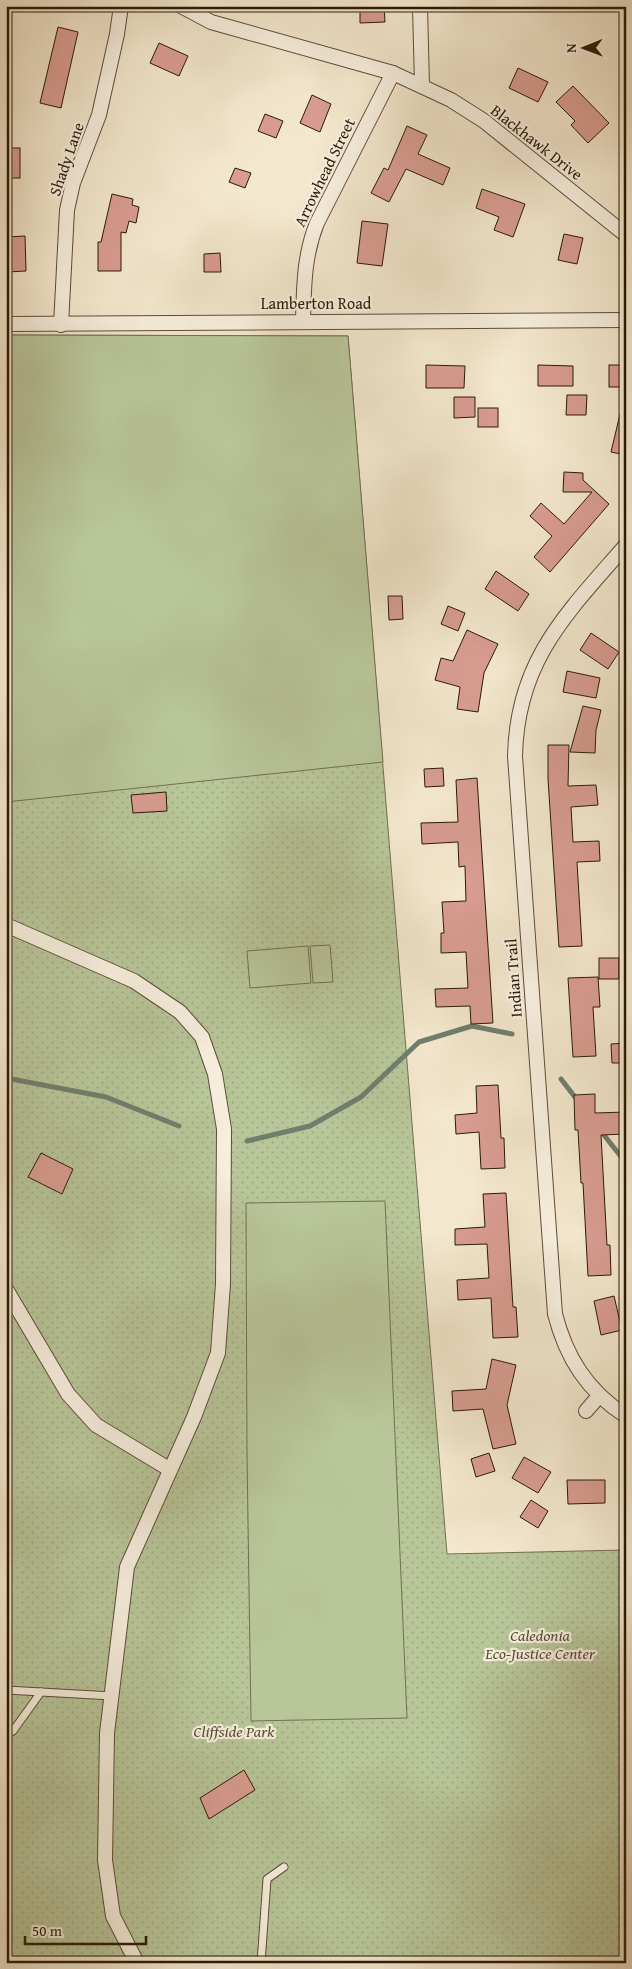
<svg xmlns="http://www.w3.org/2000/svg" width="632" height="1969" font-family="'Gentium Book Plus',serif">
<style>
.grass{fill:url(#grass-dots);stroke:#717051}
.garden{fill:#b8c69a;stroke:#717051}
.lines{fill:none;stroke-linecap:round;stroke-linejoin:round}
.stream{stroke:#6f7e6d;stroke-width:5}
.building{fill:#d89c91;stroke:#2a1a08}
.lane-casing{stroke:#5c4d39;stroke-width:9}
.street-casing{stroke:#5c4d39;stroke-width:16}
.lane{stroke:#f7efde;stroke-width:7}
.street{stroke:#f7efde;stroke-width:14}
.labels{text-anchor:middle;stroke-width:4.5;stroke-linejoin:round;paint-order:stroke}
.street-label{font-size:16px;fill:#2a1a08;stroke:#f7efde}
.park-label{font-size:16px;font-style:italic;fill:#554e34;stroke:#f7efde}
</style>
<defs>
<pattern id="grass-dots" width="8" height="8" patternUnits="userSpaceOnUse" patternTransform="scale(1.25)"><rect width="8" height="8" fill="#b8c69a"/><path d="M2 2h.1M6 6h.1" fill="none" stroke="#9eaa83" stroke-width="1.8" stroke-linecap="round"/></pattern>
</defs>
<rect width="100%" height="100%" fill="#f3e7cd"/>
<filter id="stains"><feTurbulence type="fractalNoise" baseFrequency=".004" numOctaves="4"/><feColorMatrix values="0 0 0 0 .2 0 0 0 0 .09 0 0 0 0 .02 0 0 0 .5 -.17"/></filter>
<radialGradient id="worn" r=".72"><stop offset=".6" stop-color="#630" stop-opacity="0"/><stop offset="1" stop-color="#630" stop-opacity=".3"/></radialGradient>
<polygon class="grass" points="6,335 348,336 447,1554 626,1550 626,1963 6,1963"/>
<g class="garden">
<polygon points="6,335 348,336 383,762 6,802"/>
<polygon points="330,945 333,982 313,983 310,946"/>
<polygon points="308,946 311,983 250,988 247,951"/>
<polygon points="385,1201 407,1718 251,1721 247,1455 246,1203"/>
</g>
<g class="lines">
<g class="stream">
<polyline points="6,1078 106,1097 179,1126"/>
<polyline points="561,1079 578,1101"/>
<polyline points="600,1130 626,1163"/>
<polyline points="247,1141 310,1126 361,1097 419,1042 472,1026 512,1034"/>
</g>
</g>
<g class="building">
<polygon points="360,6 384,6 385,22 360,23"/>
<polygon points="58,27 78,32 61,108 40,103"/>
<polygon points="159,43 188,56 179,76 150,63"/>
<polygon points="518,68 548,82 538,102 509,88"/>
<polygon points="573,86 609,123 588,143 571,125 575,121 556,102"/>
<polygon points="312,95 331,104 320,132 300,123"/>
<polygon points="265,114 283,121 276,138 258,131"/>
<polygon points="407,126 427,135 418,154 450,168 443,185 406,169 389,202 371,193 384,168 388,170"/>
<rect x="6" y="148" width="14" height="30"/>
<polygon points="235,168 251,173 245,188 229,182"/>
<polygon points="482,189 525,204 513,237 494,230 499,217 476,208"/>
<polygon points="112,194 133,199 132,205 139,207 136,223 129,221 126,233 121,232 121,271 98,271 98,242 101,242"/>
<polygon points="362,221 388,224 382,266 357,263"/>
<polygon points="564,234 583,238 577,264 558,260"/>
<polygon points="25,236 26,271 6,272 6,237"/>
<polygon points="220,253 221,272 204,272 204,254"/>
<polygon points="426,365 465,366 464,388 426,388"/>
<polygon points="538,365 573,366 573,386 538,386"/>
<rect x="609" y="365" width="17" height="22"/>
<polygon points="567,395 587,395 586,415 566,415"/>
<polygon points="454,397 475,397 475,417 454,418"/>
<rect x="478" y="408" width="20" height="19"/>
<polygon points="621,410 626,411 626,455 611,452"/>
<polygon points="564,472 583,473 583,480 609,504 550,572 534,557 552,536 530,516 541,503 564,524 592,492 563,492"/>
<polygon points="496,571 529,594 518,611 485,589"/>
<polygon points="388,596 402,596 403,619 389,620"/>
<polygon points="448,606 465,613 458,631 441,624"/>
<polygon points="467,630 498,644 484,673 478,712 457,709 460,687 435,680 441,658 453,661"/>
<polygon points="591,633 619,652 608,669 580,650"/>
<polygon points="567,671 600,678 596,698 563,692"/>
<polygon points="583,706 601,710 596,730 595,753 570,752"/>
<polygon points="548,745 569,745 568,786 596,785 598,805 571,807 573,842 599,841 600,861 577,862 582,946 559,947 548,779"/>
<polygon points="443,768 444,786 425,787 424,769"/>
<polygon points="477,778 493,1023 471,1024 470,1006 436,1007 435,989 468,988 466,952 441,953 441,933 444,933 442,902 466,901 465,866 459,867 458,842 422,844 421,823 458,822 456,780"/>
<polygon points="166,792 167,811 133,813 131,795"/>
<rect x="599" y="958" width="20" height="21"/>
<polygon points="598,977 600,1007 593,1007 596,1056 573,1057 568,978"/>
<polygon points="626,1043 626,1063 612,1063 611,1044"/>
<polygon points="498,1085 501,1138 504,1138 505,1168 481,1169 479,1132 456,1134 455,1115 477,1113 476,1086"/>
<polygon points="595,1094 595,1113 626,1112 626,1134 601,1135 607,1245 610,1245 611,1275 588,1276 583,1183 581,1183 578,1130 575,1130 574,1095"/>
<polygon points="41,1153 73,1169 62,1194 28,1177"/>
<polygon points="506,1193 513,1307 516,1307 518,1337 493,1338 491,1298 458,1300 457,1280 489,1278 487,1244 455,1245 455,1229 485,1227 483,1194"/>
<polygon points="614,1296 622,1330 601,1335 594,1301"/>
<polygon points="492,1359 516,1365 507,1405 516,1444 493,1449 483,1409 453,1411 452,1391 486,1389"/>
<polygon points="489,1453 495,1471 476,1477 471,1459"/>
<polygon points="524,1457 551,1472 538,1493 512,1478"/>
<polygon points="567,1480 605,1480 605,1503 568,1504"/>
<polygon points="531,1500 548,1511 538,1528 520,1517"/>
<polygon points="244,1770 255,1790 209,1819 200,1798"/>
</g>
<g class="lines">
<g class="lane-casing">
<g id="lane">
<polyline points="6,1690 112,1696"/>
<polyline points="6,1735 13,1731 41,1692"/>
<polyline points="261,1963 267,1879 284,1867"/>
</g>
</g>
<g class="street-casing">
<g id="street">
<polyline points="181,6 211,22 393,73 451,100 484,121 626,235"/>
<polyline points="420,6 422,85"/>
<path d="M 303,320 C 304,286 304,255 317,223 L 393,73"/>
<polyline points="6,324 626,320"/>
<polyline points="61,325 67,210 73,183 99,115 117,34 121,6"/>
<path d="M 626,545 C 567,613 517,660 515,756 L 555,1314 C 566,1357 587,1391 626,1416"/>
<polyline points="6,925 134,981 180,1012 202,1037 215,1074 224,1129 223,1284 218,1353 194,1417 127,1567 107,1733 105,1860 113,1916 137,1963"/>
<polyline points="6,1289 68,1394 96,1425 169,1469"/>
<polyline points="586,1411 599,1396"/>
</g>
</g>
<use href="#lane" class="lane"/>
<use href="#street" class="street"/>
</g>
<g class="labels">
<g class="street-label">
<text transform="translate(537 142) rotate(38)" y="6">Blackhawk Drive</text>
<text transform="translate(66 159) rotate(-71)" y="6">Shady Lane</text>
<text transform="translate(324 172) rotate(-64)" y="6">Arrowhead Street</text>
<text x="316" y="309">Lamberton Road</text>
<text transform="translate(513 978) rotate(-94)" y="6">Indian Trail</text>
</g>
<g class="park-label">
<text x="540" y="1641">Caledonia<tspan x="540" dy="18">Eco-Justice Center</tspan></text>
<text x="234" y="1737">Cliffside Park</text>
</g>
</g>
<rect width="632" height="1969" fill="none" stroke="#f3e7cd" stroke-width="25"/>
<rect x="8" y="8" width="617" height="1954" fill="none" stroke="#2a1a08" stroke-width="2.5"/>
<rect x="12" y="12" width="607" height="1944" fill="none" stroke="#2a1a08"/>
<g transform="translate(584 48) rotate(269)" stroke="#f7efde" stroke-width="4" paint-order="stroke">
<path d="M0-4L9 19L0 12L-9 19Z" fill="#2a1a08"/>
<text y="-8" font-size="14" font-weight="bold" text-anchor="middle" fill="#2a1a08">N</text>
</g>
<path d="M25 1936v8h121v-8" fill="none" stroke="#2a1a08" stroke-width="2.5"/>
<text x="32" y="1936" font-size="15" fill="#2a1a08" stroke="#f7efde" stroke-width="4" paint-order="stroke">50 m</text>
<rect width="100%" height="100%" filter="url(#stains)"/>
<rect width="100%" height="100%" fill="url(#worn)"/>
</svg>
